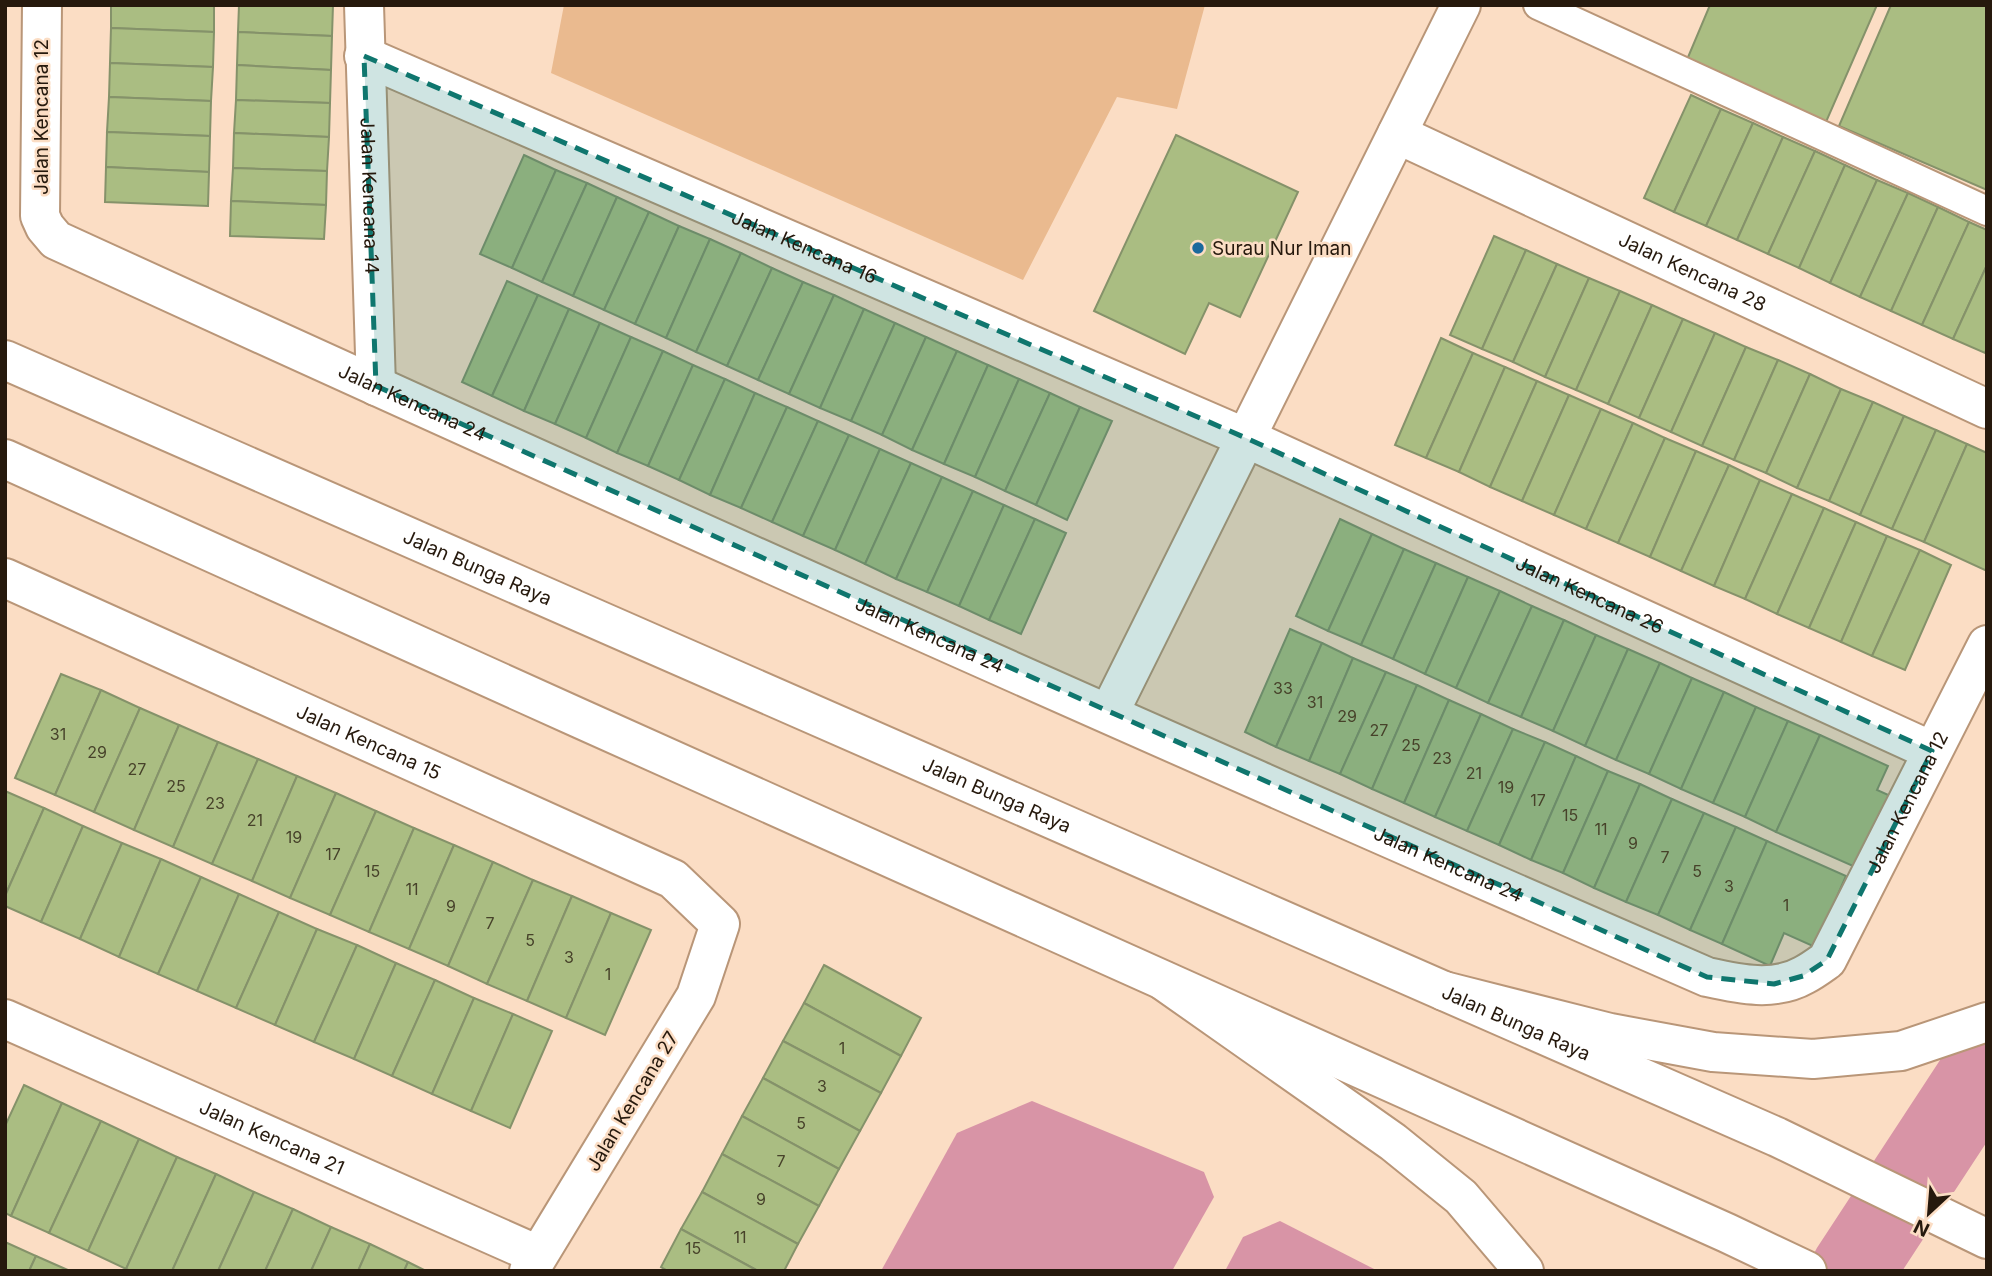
<svg xmlns="http://www.w3.org/2000/svg" width="1992" height="1276" font-family="Inter,sans-serif">
<style>
.green{fill:#eaba8f}
.water{fill:#d894a6}
.lines{fill:none;stroke-linecap:round;stroke-linejoin:round}
.river{stroke:#d894a6;stroke-width:84}
.building{fill:#aabd82;stroke:#85926a;stroke-width:2}
.lane-casing{stroke:#b99678;stroke-width:32}
.street-casing{stroke:#b99678;stroke-width:42}
.secondary-casing{stroke:#b99678;stroke-width:42}
.highway-casing{stroke:#b99678;stroke-width:42}
.lane{stroke:#fff;stroke-width:28}
.street{stroke:#fff;stroke-width:38}
.secondary{stroke:#fff;stroke-width:38}
.highway{stroke:#fff;stroke-width:38}
.marked{fill:#0f766e;fill-opacity:0.2;stroke:#0f766e;stroke-width:5;stroke-dasharray:14 9;stroke-linejoin:round}
.poi-dot{fill:#1b699c;stroke:#fbddc4;stroke-width:2.5}
.labels{text-anchor:middle;stroke-width:5;stroke-linejoin:round;paint-order:stroke}
.number-label{font-size:16px;fill:#47422a}
.street-label{font-size:19px;fill:#26190d;stroke:#fbddc4}
.poi-label{font-size:19px;fill:#26190d;stroke:#fbddc4;text-anchor:start}
</style>
<rect width="100%" height="100%" fill="#fbddc4"/>
<polygon class="green" points="564,5 1205,5 1177,109 1117,97 1023,280 551,73"/>
<g class="water">
<polygon points="1032,1101 1204,1172 1214,1197 1172,1271 881,1271 957,1133"/>
<polygon points="1280,1221 1378,1271 1225,1271 1243,1237"/>
</g>
<g class="lines">
<polyline class="river" points="1852,1271 1987,1065"/>
</g>
<g class="building">
<polygon points="111,5 214,5 214,32 111,28"/>
<polygon points="239,5 333,5 332,36 238,32"/>
<polygon points="1710,5 1877,5 1826,122 1686,62"/>
<polygon points="1891,5 1987,5 1987,190 1839,126"/>
<polygon points="111,28 214,32 213,67 110,63"/>
<polygon points="238,32 332,36 331,70 237,65"/>
<polygon points="110,63 213,67 211,101 109,97"/>
<polygon points="237,65 331,70 330,103 236,100"/>
<polygon points="1691,95 1721,109 1674,212 1644,198"/>
<polygon points="109,97 211,101 210,136 107,132"/>
<polygon points="236,100 330,103 329,137 234,133"/>
<polygon points="1721,109 1753,123 1706,226 1674,212"/>
<polygon points="1753,123 1783,137 1737,240 1706,226"/>
<polygon points="107,132 210,136 209,172 106,167"/>
<polygon points="234,133 329,137 327,171 233,168"/>
<polygon points="1176,135 1298,192 1240,317 1209,303 1185,354 1094,311"/>
<polygon points="1783,137 1815,151 1768,254 1737,240"/>
<polygon points="1815,151 1845,165 1799,268 1768,254"/>
<polygon points="524,155 556,170 512,268 480,254"/>
<polygon points="1845,165 1877,180 1830,283 1799,268"/>
<polygon points="106,167 209,172 208,206 105,202"/>
<polygon points="233,168 327,171 326,205 231,201"/>
<polygon points="556,170 587,183 542,282 512,268"/>
<polygon points="1877,180 1908,193 1860,297 1830,283"/>
<polygon points="587,183 617,197 573,296 542,282"/>
<polygon points="1908,193 1938,207 1891,311 1860,297"/>
<polygon points="617,197 649,212 604,310 573,296"/>
<polygon points="231,201 326,205 324,239 230,236"/>
<polygon points="1938,207 1969,222 1922,325 1891,311"/>
<polygon points="649,212 679,226 635,324 604,310"/>
<polygon points="1969,222 1987,230 1987,265 1953,339 1922,325"/>
<polygon points="679,226 710,239 666,338 635,324"/>
<polygon points="1494,236 1526,250 1482,349 1450,335"/>
<polygon points="710,239 741,253 696,352 666,338"/>
<polygon points="1526,250 1557,264 1513,362 1482,349"/>
<polygon points="741,253 772,268 727,366 696,352"/>
<polygon points="1557,264 1589,278 1545,377 1513,362"/>
<polygon points="1987,265 1987,348 1985,353 1953,339"/>
<polygon points="772,268 803,282 758,380 727,366"/>
<polygon points="1589,278 1620,291 1576,390 1545,377"/>
<polygon points="507,281 538,295 492,396 462,382"/>
<polygon points="803,282 834,295 789,394 758,380"/>
<polygon points="1620,291 1652,305 1608,404 1576,390"/>
<polygon points="538,295 569,309 524,411 492,396"/>
<polygon points="834,295 864,309 820,408 789,394"/>
<polygon points="1652,305 1683,319 1639,418 1608,404"/>
<polygon points="569,309 600,323 555,424 524,411"/>
<polygon points="864,309 895,323 851,421 820,408"/>
<polygon points="1683,319 1715,333 1671,432 1639,418"/>
<polygon points="600,323 631,337 586,438 555,424"/>
<polygon points="895,323 926,337 882,435 851,421"/>
<polygon points="1715,333 1746,347 1702,446 1671,432"/>
<polygon points="631,337 663,351 617,453 586,438"/>
<polygon points="926,337 957,351 912,450 882,435"/>
<polygon points="1441,338 1473,353 1426,458 1395,445"/>
<polygon points="1746,347 1778,360 1734,460 1702,446"/>
<polygon points="663,351 693,365 648,466 617,453"/>
<polygon points="957,351 988,365 944,464 912,450"/>
<polygon points="1473,353 1505,367 1459,472 1426,458"/>
<polygon points="1778,360 1810,374 1766,473 1734,460"/>
<polygon points="693,365 725,379 679,480 648,466"/>
<polygon points="988,365 1019,379 975,477 944,464"/>
<polygon points="1505,367 1537,381 1490,487 1459,472"/>
<polygon points="1810,374 1841,389 1797,488 1766,473"/>
<polygon points="725,379 755,393 710,495 679,480"/>
<polygon points="1019,379 1050,393 1005,491 975,477"/>
<polygon points="1537,381 1569,395 1522,501 1490,487"/>
<polygon points="1841,389 1873,402 1829,501 1797,488"/>
<polygon points="755,393 787,407 741,508 710,495"/>
<polygon points="1050,393 1080,407 1036,505 1005,491"/>
<polygon points="1569,395 1601,409 1554,515 1522,501"/>
<polygon points="1873,402 1904,416 1860,515 1829,501"/>
<polygon points="787,407 818,421 772,522 741,508"/>
<polygon points="1080,407 1112,421 1067,520 1036,505"/>
<polygon points="1601,409 1633,423 1586,529 1554,515"/>
<polygon points="1904,416 1936,430 1892,529 1860,515"/>
<polygon points="818,421 849,435 803,536 772,522"/>
<polygon points="1633,423 1665,438 1618,543 1586,529"/>
<polygon points="1936,430 1967,444 1924,542 1892,529"/>
<polygon points="849,435 880,449 835,550 803,536"/>
<polygon points="1665,438 1696,451 1650,557 1618,543"/>
<polygon points="1967,444 1987,453 1987,571 1924,542"/>
<polygon points="880,449 911,463 865,564 835,550"/>
<polygon points="1696,451 1729,465 1681,571 1650,557"/>
<polygon points="911,463 942,477 896,579 865,564"/>
<polygon points="1729,465 1760,480 1714,586 1681,571"/>
<polygon points="942,477 973,491 927,592 896,579"/>
<polygon points="1760,480 1792,494 1745,599 1714,586"/>
<polygon points="973,491 1004,505 959,606 927,592"/>
<polygon points="1792,494 1824,508 1777,614 1745,599"/>
<polygon points="1004,505 1035,519 989,620 959,606"/>
<polygon points="1824,508 1856,522 1809,628 1777,614"/>
<polygon points="1035,519 1066,533 1021,634 989,620"/>
<polygon points="1340,519 1372,534 1328,631 1296,616"/>
<polygon points="1856,522 1887,536 1841,642 1809,628"/>
<polygon points="1372,534 1404,549 1361,645 1328,631"/>
<polygon points="1887,536 1920,550 1872,656 1841,642"/>
<polygon points="1404,549 1436,563 1393,659 1361,645"/>
<polygon points="1920,550 1951,565 1905,670 1872,656"/>
<polygon points="1436,563 1468,577 1425,674 1393,659"/>
<polygon points="1468,577 1500,591 1456,688 1425,674"/>
<polygon points="1500,591 1532,606 1488,703 1456,688"/>
<polygon points="1532,606 1564,620 1521,717 1488,703"/>
<polygon points="1564,620 1596,635 1553,731 1521,717"/>
<polygon points="1290,629 1322,643 1276,747 1245,732"/>
<polygon points="1596,635 1628,649 1585,746 1553,731"/>
<polygon points="1322,643 1353,658 1309,761 1276,747"/>
<polygon points="1628,649 1660,663 1616,760 1585,746"/>
<polygon points="1353,658 1386,672 1340,774 1309,761"/>
<polygon points="1660,663 1692,678 1649,774 1616,760"/>
<polygon points="1386,672 1417,685 1372,789 1340,774"/>
<polygon points="61,674 101,690 55,795 15,778"/>
<polygon points="1692,678 1724,692 1681,789 1649,774"/>
<polygon points="1417,685 1449,700 1404,803 1372,789"/>
<polygon points="101,690 140,708 94,812 55,795"/>
<polygon points="1724,692 1756,707 1713,803 1681,789"/>
<polygon points="1449,700 1481,714 1435,817 1404,803"/>
<polygon points="1756,707 1788,721 1745,817 1713,803"/>
<polygon points="140,708 179,725 134,830 94,812"/>
<polygon points="1481,714 1513,729 1467,831 1435,817"/>
<polygon points="1788,721 1820,735 1776,832 1745,817"/>
<polygon points="179,725 218,742 173,847 134,830"/>
<polygon points="1513,729 1545,742 1499,845 1467,831"/>
<polygon points="1820,735 1888,766 1877,790 1895,798 1862,870 1776,832"/>
<polygon points="218,742 258,759 212,864 173,847"/>
<polygon points="1545,742 1576,756 1531,860 1499,845"/>
<polygon points="1576,756 1608,771 1563,873 1531,860"/>
<polygon points="258,759 297,776 252,881 212,864"/>
<polygon points="1608,771 1640,784 1594,888 1563,873"/>
<polygon points="297,776 336,793 290,898 252,881"/>
<polygon points="1640,784 1672,799 1626,902 1594,888"/>
<polygon points="5,791 44,808 5,896"/>
<polygon points="336,793 376,811 330,915 290,898"/>
<polygon points="1672,799 1704,813 1658,915 1626,902"/>
<polygon points="44,808 83,826 41,922 5,906 5,896"/>
<polygon points="376,811 414,828 369,932 330,915"/>
<polygon points="1704,813 1736,827 1690,930 1658,915"/>
<polygon points="83,826 122,843 80,939 41,922"/>
<polygon points="1736,827 1767,841 1722,944 1690,930"/>
<polygon points="414,828 454,845 409,949 369,932"/>
<polygon points="1767,841 1846,876 1815,947 1784,933 1770,966 1722,944"/>
<polygon points="122,843 161,859 119,957 80,939"/>
<polygon points="454,845 493,862 448,966 409,949"/>
<polygon points="161,859 201,877 158,974 119,957"/>
<polygon points="493,862 533,880 487,984 448,966"/>
<polygon points="201,877 239,894 197,991 158,974"/>
<polygon points="533,880 572,896 527,1001 487,984"/>
<polygon points="239,894 279,912 236,1008 197,991"/>
<polygon points="572,896 611,913 566,1018 527,1001"/>
<polygon points="279,912 317,929 275,1025 236,1008"/>
<polygon points="611,913 651,930 605,1035 566,1018"/>
<polygon points="317,929 357,945 314,1042 275,1025"/>
<polygon points="357,945 396,963 354,1059 314,1042"/>
<polygon points="396,963 435,980 392,1076 354,1059"/>
<polygon points="824,965 921,1018 901,1056 804,1003"/>
<polygon points="435,980 474,998 432,1094 392,1076"/>
<polygon points="474,998 513,1014 471,1111 432,1094"/>
<polygon points="804,1003 901,1056 881,1093 783,1041"/>
<polygon points="513,1014 552,1031 510,1128 471,1111"/>
<polygon points="783,1041 881,1093 860,1131 763,1078"/>
<polygon points="763,1078 860,1131 839,1169 742,1116"/>
<polygon points="24,1085 62,1103 11,1216 5,1213 5,1126"/>
<polygon points="62,1103 101,1121 49,1233 11,1216"/>
<polygon points="742,1116 839,1169 819,1206 722,1154"/>
<polygon points="101,1121 139,1139 88,1251 49,1233"/>
<polygon points="139,1139 177,1157 126,1269 88,1251"/>
<polygon points="722,1154 819,1206 798,1244 702,1192"/>
<polygon points="177,1157 216,1174 172,1271 131,1271 126,1269"/>
<polygon points="216,1174 254,1192 218,1271 172,1271"/>
<polygon points="254,1192 293,1209 265,1271 218,1271"/>
<polygon points="702,1192 798,1244 784,1271 758,1271 681,1229"/>
<polygon points="293,1209 331,1227 311,1271 265,1271"/>
<polygon points="331,1227 370,1244 358,1271 311,1271"/>
<polygon points="681,1229 758,1271 668,1271 661,1267"/>
<polygon points="5,1242 36,1256 29,1271 5,1271"/>
<polygon points="370,1244 408,1262 404,1271 358,1271"/>
<polygon points="36,1256 70,1271 29,1271"/>
<polygon points="408,1262 426,1271 404,1271"/>
</g>
<g class="lines">
<g class="lane-casing">
<polyline id="lane" points="1538,5 1987,211"/>
</g>
<g class="street-casing">
<g id="street">
<path id="s1" d="M 42,5 L 40,216 L 45,227 L 56,240 C 604,491 1155,737 1707,977 C 1739,984 1774,992 1804,975 C 1812,971 1820,965 1827,960 L 1987,645"/>
<path id="s2" d="M 364,5 L 376,386"/>
<path id="s3" d="M 364,56 L 1246,438 L 1932,751"/>
<path id="s4" d="M 1397,134 L 1987,409"/>
<path id="s5" d="M 5,578 L 673,879 L 720,924 L 696,996 L 529,1271"/>
<polyline points="1109,713 1461,5"/>
<path id="s6" d="M 5,1019 L 538,1255"/>
</g>
</g>
<g class="secondary-casing">
<g id="secondary">
<path id="s7" d="M 5,360 L 1777,1137 L 1987,1239"/>
<polyline points="5,459 581,719 1727,1233 1807,1271"/>
</g>
</g>
<g class="highway-casing">
<g id="highway">
<polyline points="1164,981 1393,1142 1461,1197 1524,1271"/>
<polyline points="1444,991 1610,1033 1713,1052 1813,1059 1901,1051 1987,1022"/>
</g>
</g>
<use href="#lane" class="lane"/>
<use href="#street" class="street"/>
<use href="#secondary" class="secondary"/>
<use href="#highway" class="highway"/>
</g>
<path class="marked" d="M 364,56 L 1246,438 L 1932,751 L 1827,960 L 1803,976 L 1774,984 L 1707,977 L 376,386 Z"/>
<circle class="poi-dot" cx="1198" cy="248" r="7"/>
<g class="labels">
<g class="number-label">
<text x="1283" y="694">33</text>
<text x="1315" y="708">31</text>
<text x="1347" y="722">29</text>
<text x="1379" y="736">27</text>
<text x="58" y="740">31</text>
<text x="1411" y="751">25</text>
<text x="97" y="758">29</text>
<text x="1442" y="764">23</text>
<text x="137" y="775">27</text>
<text x="1474" y="779">21</text>
<text x="176" y="792">25</text>
<text x="1506" y="793">19</text>
<text x="1538" y="806">17</text>
<text x="215" y="809">23</text>
<text x="1570" y="821">15</text>
<text x="255" y="826">21</text>
<text x="1601" y="835">11</text>
<text x="294" y="843">19</text>
<text x="1633" y="849">9</text>
<text x="333" y="860">17</text>
<text x="1665" y="863">7</text>
<text x="372" y="877">15</text>
<text x="1697" y="877">5</text>
<text x="1729" y="892">3</text>
<text x="412" y="895">11</text>
<text x="1786" y="911">1</text>
<text x="451" y="912">9</text>
<text x="490" y="929">7</text>
<text x="530" y="946">5</text>
<text x="569" y="963">3</text>
<text x="608" y="980">1</text>
<text x="842" y="1054">1</text>
<text x="822" y="1092">3</text>
<text x="801" y="1129">5</text>
<text x="781" y="1167">7</text>
<text x="761" y="1205">9</text>
<text x="740" y="1243">11</text>
<text x="693" y="1254">15</text>
</g>
<g class="street-label">
<text transform="translate(41 117) rotate(-90)" y="7">Jalan Kencana 12</text>
<text dy="7" stroke="none"><textPath href="#s2" startOffset="191">Jalan Kencana 14</textPath></text>
<text dy="7" stroke="none"><textPath href="#s3" startOffset="480">Jalan Kencana 16</textPath></text>
<text dy="7" stroke="none"><textPath href="#s4" startOffset="326">Jalan Kencana 28</textPath></text>
<text dy="7" stroke="none"><textPath href="#s1" startOffset="632">Jalan Kencana 24</textPath></text>
<text dy="7" stroke="none"><textPath href="#s7" startOffset="516">Jalan Bunga Raya</textPath></text>
<text dy="7" stroke="none"><textPath href="#s3" startOffset="1339">Jalan Kencana 26</textPath></text>
<text dy="7" stroke="none"><textPath href="#s1" startOffset="1199">Jalan Kencana 24</textPath></text>
<text dy="7" stroke="none"><textPath href="#s5" startOffset="399">Jalan Kencana 15</textPath></text>
<text dy="7" stroke="none"><textPath href="#s7" startOffset="1083">Jalan Bunga Raya</textPath></text>
<text dy="7" stroke="none"><textPath href="#s1" startOffset="2352">Jalan Kencana 12</textPath></text>
<text dy="7" stroke="none"><textPath href="#s1" startOffset="1766">Jalan Kencana 24</textPath></text>
<text dy="7" stroke="none"><textPath href="#s7" startOffset="1650">Jalan Bunga Raya</textPath></text>
<text transform="translate(632 1101) rotate(-59)" y="7">Jalan Kencana 27</text>
<text dy="7" stroke="none"><textPath href="#s6" startOffset="292">Jalan Kencana 21</textPath></text>
</g>
<g class="poi-label">
<text x="1212" y="255">Surau Nur Iman</text>
</g>
</g>
<rect width="1992" height="1276" fill="none" stroke="#26190d" stroke-width="14"/>
<g transform="translate(1929 1213) rotate(206)" stroke="#fbddc4" stroke-width="5" paint-order="stroke">
<path d="M0-5L12 26L0 18L-12 26Z" fill="#26190d"/>
<text y="-10" font-size="19" font-weight="bold" text-anchor="middle" fill="#26190d">N</text>
</g>
</svg>
